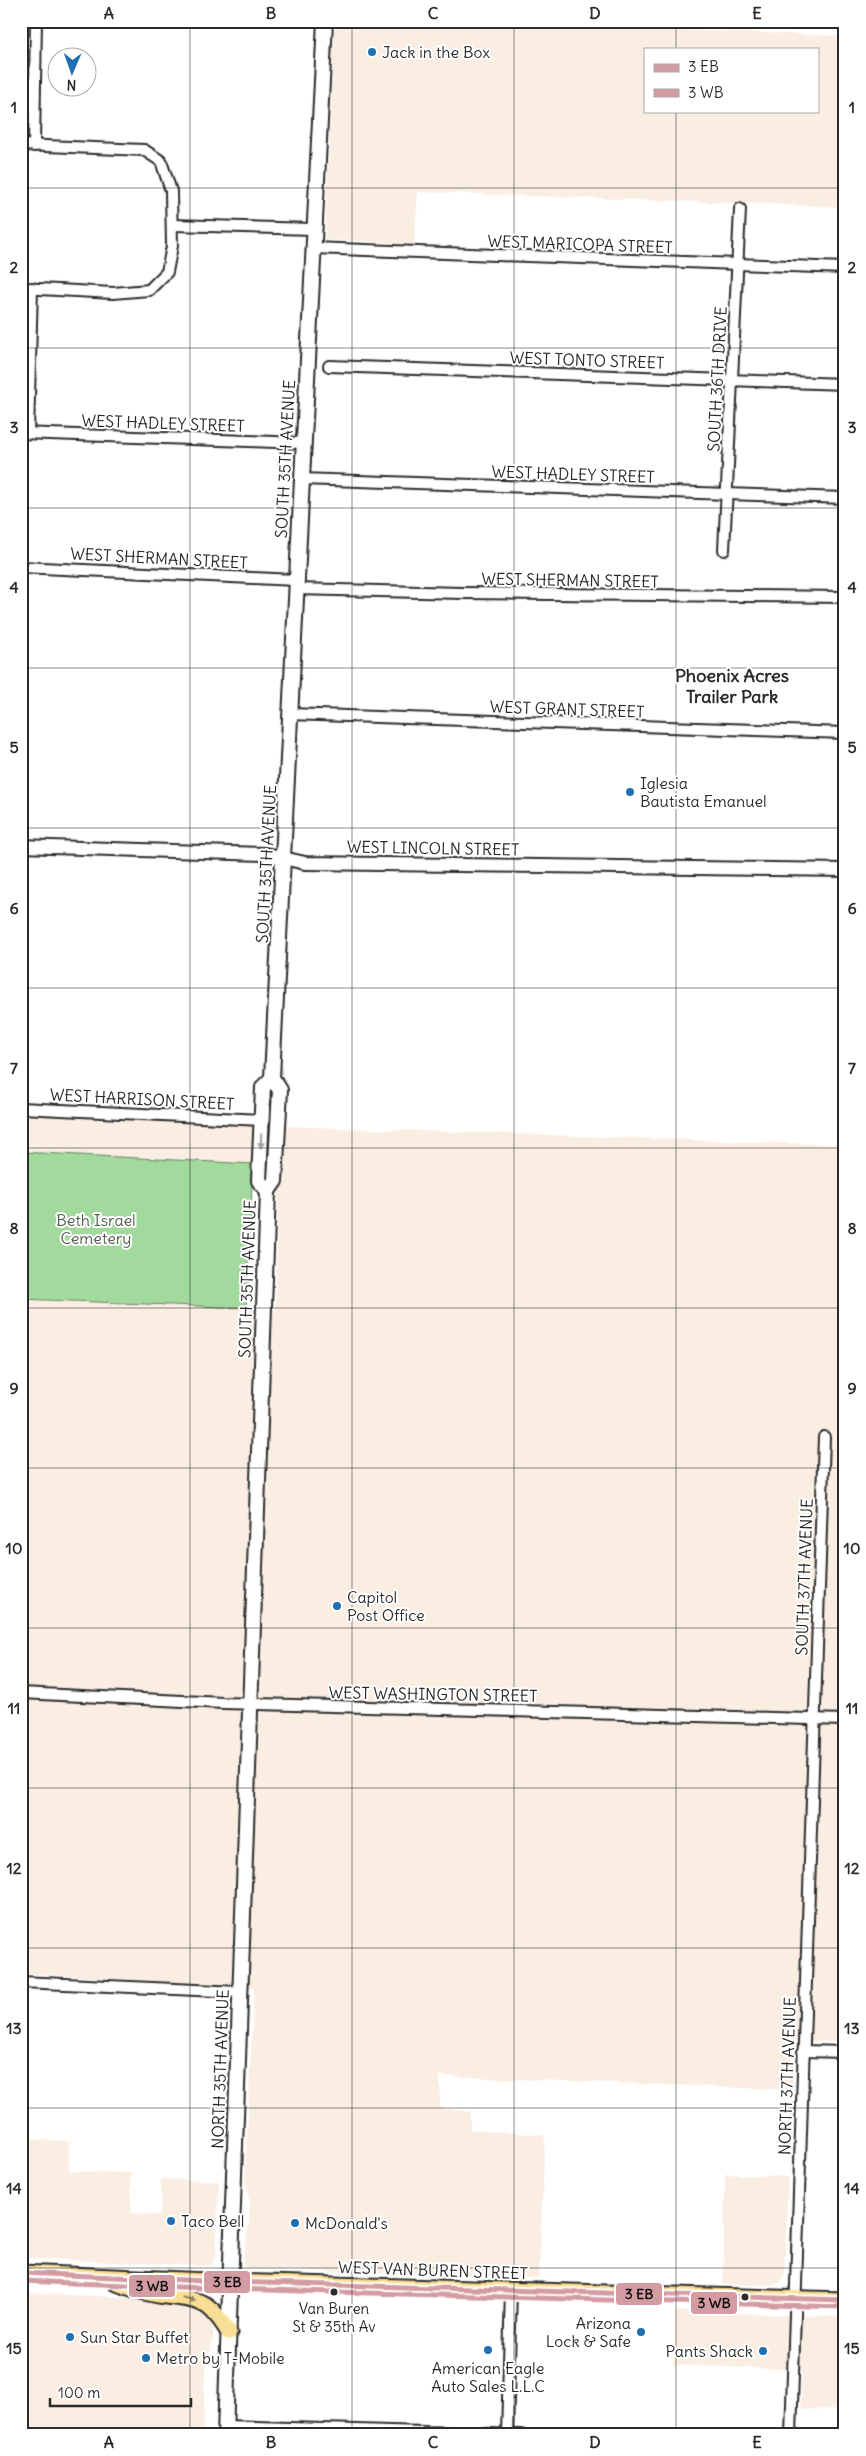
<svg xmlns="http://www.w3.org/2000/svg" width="866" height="2456" font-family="Delius,sans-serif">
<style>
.built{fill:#faeee2;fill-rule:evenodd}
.green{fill:#a2d99d;stroke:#668264}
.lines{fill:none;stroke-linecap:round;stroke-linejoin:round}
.minor-casing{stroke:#2b2b2b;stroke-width:14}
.tertiary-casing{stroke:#2b2b2b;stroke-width:16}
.secondary-casing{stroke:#2b2b2b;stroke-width:18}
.primary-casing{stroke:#2b2b2b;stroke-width:19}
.minor{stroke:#fff;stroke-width:10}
.tertiary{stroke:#fff;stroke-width:12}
.secondary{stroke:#fff;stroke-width:14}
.primary{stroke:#f9df96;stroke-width:15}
.bus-1-casing{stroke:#fff;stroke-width:9}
.bus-2-casing{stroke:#fff;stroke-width:9}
.bus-1{stroke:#d39ca3;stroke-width:5}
.bus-2{stroke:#d39ca3;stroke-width:5}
.oneway{fill:#a0a0a0}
.oneway2{fill:#928560}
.grid{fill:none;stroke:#2b2b2b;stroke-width:1;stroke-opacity:0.55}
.poi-dot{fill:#1f6fb2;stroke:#fff;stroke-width:2}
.bus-dot{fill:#2b2b2b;stroke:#fff;stroke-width:2}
.labels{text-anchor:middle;stroke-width:4;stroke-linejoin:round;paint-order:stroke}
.bus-label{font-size:15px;fill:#2b2b2b;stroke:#fff}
.poi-label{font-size:16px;fill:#2b2b2b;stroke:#fff;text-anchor:start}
.street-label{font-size:16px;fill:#2b2b2b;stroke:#fff}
.park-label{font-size:16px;fill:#4f5f4d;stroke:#fff}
.neighbourhood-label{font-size:18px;font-weight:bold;fill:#2b2b2b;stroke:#fff}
.line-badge{stroke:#fff;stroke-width:2}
.pale-badge-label{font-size:14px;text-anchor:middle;font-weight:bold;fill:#111}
.neatline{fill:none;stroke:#2b2b2b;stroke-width:2}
.grid-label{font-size:16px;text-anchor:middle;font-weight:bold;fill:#2b2b2b}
</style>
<rect width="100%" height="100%" fill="#fff"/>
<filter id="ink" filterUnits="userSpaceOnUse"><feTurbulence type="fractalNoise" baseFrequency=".02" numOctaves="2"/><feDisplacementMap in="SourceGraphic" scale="10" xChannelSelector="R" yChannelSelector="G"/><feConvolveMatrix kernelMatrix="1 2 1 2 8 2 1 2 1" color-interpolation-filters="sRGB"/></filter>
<g filter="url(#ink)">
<g class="built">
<path d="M 340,21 L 446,21 L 845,36 L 845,207 L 418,192 L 414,246 L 382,242 L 325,240 L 334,32 ZM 645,49 L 817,49 L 817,111 L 645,111 Z"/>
<polygon points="21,1113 282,1126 845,1145 845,2042 792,2041 793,2090 440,2076 440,2108 470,2112 470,2130 545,2135 539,2278 248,2269 243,2264 243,2259 249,2223 250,2202 245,2179 254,1987 21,1973 21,1299 275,1309 279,1167 21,1152"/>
<polygon points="21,2139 69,2141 69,2171 131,2173 131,2213 160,2215 161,2179 219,2181 216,2258 214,2262 209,2266 21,2258"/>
<polygon points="725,2174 788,2177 784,2277 780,2282 772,2285 723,2285"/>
<polygon points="21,2293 187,2300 209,2310 213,2321 213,2337 205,2375 203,2435 21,2435"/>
<polygon points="675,2311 845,2317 845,2410 801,2409 802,2370 674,2365"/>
</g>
<polygon class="green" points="21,1152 253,1164 246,1308 21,1299"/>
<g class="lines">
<g class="minor-casing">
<g id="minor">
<polyline points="21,145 144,150 161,161 171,191 172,246 167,272 149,290 113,293 21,288"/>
<polyline points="34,146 36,21"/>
<polyline points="172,225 314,229"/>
<polyline points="313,248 845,268"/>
<polyline points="329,366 845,384"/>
<polyline points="21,433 303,443"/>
<polyline points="28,433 32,288"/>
<polyline points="301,479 845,498"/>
<polyline points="724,550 740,209"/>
<polyline points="21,567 296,580"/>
<polyline points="295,589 463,593 845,597"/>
<polyline points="289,714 845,733"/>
<polyline points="21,1108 262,1120"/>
<polyline points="21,1693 223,1703 845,1720"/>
<polyline points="21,1982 240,1992"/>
<polyline points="803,2051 845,2052"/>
<polyline points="225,2426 521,2435"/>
<polyline points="507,2435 511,2290"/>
<polyline points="791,2435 824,1437"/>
</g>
</g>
<g class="tertiary-casing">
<polyline id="tertiary" points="21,846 265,854 305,863 845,870"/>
</g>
<g class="secondary-casing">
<g id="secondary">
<polyline points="268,1191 259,1181 263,1087 272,1078"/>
<polyline points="225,2435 268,1191 275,1181 280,1090 272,1078 273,1057 325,21"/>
</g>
</g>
<g class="primary-casing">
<g id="primary">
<polyline points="21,2273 231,2282 845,2300"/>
<path d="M 114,2282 C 128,2287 144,2293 159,2295 C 198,2301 207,2296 229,2333"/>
</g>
</g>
<use href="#minor" class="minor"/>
<use href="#tertiary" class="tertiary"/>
<use href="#secondary" class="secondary"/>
<use href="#primary" class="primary"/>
<g class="bus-1-casing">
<polyline id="bus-1" points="21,2273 231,2282 845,2300"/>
</g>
<g class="bus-2-casing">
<polyline id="bus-2" points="21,2281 231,2289 845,2307"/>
</g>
<use href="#bus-1" class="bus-1"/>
<use href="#bus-2" class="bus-2"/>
</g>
<defs><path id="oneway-solid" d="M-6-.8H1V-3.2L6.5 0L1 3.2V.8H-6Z" transform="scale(1.25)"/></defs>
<use class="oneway" href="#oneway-solid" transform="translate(261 1141) rotate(92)"/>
<use class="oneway2" href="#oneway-solid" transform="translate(189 2299) rotate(14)"/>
</g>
<path class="grid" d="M 190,21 L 190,2435M 352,21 L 352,2435M 514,21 L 514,2435M 676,21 L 676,49M 676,111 L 676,2435M 21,188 L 845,188M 21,348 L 845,348M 21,508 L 845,508M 21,668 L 845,668M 21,828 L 845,828M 21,988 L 845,988M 21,1148 L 845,1148M 21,1308 L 845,1308M 21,1468 L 845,1468M 21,1628 L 845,1628M 21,1788 L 845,1788M 21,1948 L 845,1948M 21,2108 L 845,2108M 21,2268 L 845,2268"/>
<g class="poi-dot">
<circle cx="372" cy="52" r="5"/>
<circle cx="630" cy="792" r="5"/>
<circle cx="337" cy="1606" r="5"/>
<circle cx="171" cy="2221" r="5"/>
<circle cx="295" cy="2223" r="5"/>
<circle cx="641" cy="2332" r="5"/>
<circle cx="70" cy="2337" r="5"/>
<circle cx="488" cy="2350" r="5"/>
<circle cx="763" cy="2351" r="5"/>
<circle cx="146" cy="2358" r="5"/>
</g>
<g class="bus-dot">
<circle cx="334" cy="2292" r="4.5"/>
<circle cx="745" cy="2297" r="4.5"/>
</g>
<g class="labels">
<g class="bus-label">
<text x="334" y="2314">Van Buren<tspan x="334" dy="18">St &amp; 35th Av</tspan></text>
</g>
<g class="poi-label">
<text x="382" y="58">Jack in the Box</text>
<text x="640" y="789">Iglesia<tspan x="640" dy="18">Bautista Emanuel</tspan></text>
<text x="347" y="1603">Capitol<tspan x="347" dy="18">Post Office</tspan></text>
<text x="181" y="2227">Taco Bell</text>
<text x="305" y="2229">McDonald's</text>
<text x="631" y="2329" text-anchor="end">Arizona<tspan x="631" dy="18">Lock &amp; Safe</tspan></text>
<text x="80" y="2343">Sun Star Buffet</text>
<text x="753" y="2357" text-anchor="end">Pants Shack</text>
<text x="156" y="2364">Metro by T-Mobile</text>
<text x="488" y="2374" text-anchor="middle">American Eagle<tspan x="488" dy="18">Auto Sales L.L.C</tspan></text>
</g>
<g class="street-label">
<text transform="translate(580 244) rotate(2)" y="6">WEST MARICOPA STREET</text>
<text transform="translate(587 360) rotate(2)" y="6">WEST TONTO STREET</text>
<text transform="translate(717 379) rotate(-87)" y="6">SOUTH 36TH DRIVE</text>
<text transform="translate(163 423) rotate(2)" y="6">WEST HADLEY STREET</text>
<text transform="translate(285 459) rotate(-87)" y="6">SOUTH 35TH AVENUE</text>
<text transform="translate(573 474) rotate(2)" y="6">WEST HADLEY STREET</text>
<text transform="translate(159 558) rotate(3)" y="6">WEST SHERMAN STREET</text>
<text transform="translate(570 580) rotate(1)" y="6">WEST SHERMAN STREET</text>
<text transform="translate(567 709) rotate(2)" y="6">WEST GRANT STREET</text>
<text transform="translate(433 848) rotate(1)" y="6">WEST LINCOLN STREET</text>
<text transform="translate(266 864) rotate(-87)" y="6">SOUTH 35TH AVENUE</text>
<text transform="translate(142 1099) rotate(3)" y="6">WEST HARRISON STREET</text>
<text transform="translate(247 1279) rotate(-88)" y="6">SOUTH 35TH AVENUE</text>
<text transform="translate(804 1577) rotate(-88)" y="6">SOUTH 37TH AVENUE</text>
<text transform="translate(433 1694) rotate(1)" y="6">WEST WASHINGTON STREET</text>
<text transform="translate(220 2069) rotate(-88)" y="6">NORTH 35TH AVENUE</text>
<text transform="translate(787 2076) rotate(-88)" y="6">NORTH 37TH AVENUE</text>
<text transform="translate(433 2270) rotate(2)" y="6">WEST VAN BUREN STREET</text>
</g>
<g class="park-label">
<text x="96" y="1226">Beth Israel<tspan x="96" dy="18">Cemetery</tspan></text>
</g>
<g class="neighbourhood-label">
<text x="732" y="682">Phoenix Acres<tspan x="732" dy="21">Trailer Park</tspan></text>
</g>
</g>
<g class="line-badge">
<rect x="203" y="2270" width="48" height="24" rx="5" fill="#d39ca3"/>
<rect x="128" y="2274" width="48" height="24" rx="5" fill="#d39ca3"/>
<rect x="615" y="2282" width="48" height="24" rx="5" fill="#d39ca3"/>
<rect x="690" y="2291" width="48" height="24" rx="5" fill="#d39ca3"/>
</g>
<g class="pale-badge-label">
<text x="227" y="2287">3 EB</text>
<text x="152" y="2291">3 WB</text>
<text x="639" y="2299">3 EB</text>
<text x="714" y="2308">3 WB</text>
</g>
<rect width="866" height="2456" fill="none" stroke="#fff" stroke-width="55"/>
<rect x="644" y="48" width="175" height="65" fill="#ffffff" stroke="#aaaaaa"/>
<rect x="654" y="64" width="25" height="8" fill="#d39ca3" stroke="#aaaaaa"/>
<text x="688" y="72" font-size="15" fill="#2b2b2b">3 EB</text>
<rect x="654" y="89" width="25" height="8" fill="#d39ca3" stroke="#aaaaaa"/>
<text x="688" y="98" font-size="15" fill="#2b2b2b">3 WB</text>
<g transform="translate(72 72) rotate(182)"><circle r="24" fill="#ffffff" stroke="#aaaaaa"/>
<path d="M0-4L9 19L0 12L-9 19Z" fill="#1f6fb2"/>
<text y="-8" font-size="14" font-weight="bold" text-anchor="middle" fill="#2b2b2b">N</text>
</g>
<path d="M50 2398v8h141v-8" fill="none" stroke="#2b2b2b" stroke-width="2.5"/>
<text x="58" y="2398" font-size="15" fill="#2b2b2b" stroke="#ffffff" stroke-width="4" paint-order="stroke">100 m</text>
<rect x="28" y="28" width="810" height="2400" class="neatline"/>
<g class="grid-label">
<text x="109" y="19">A</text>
<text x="271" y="19">B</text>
<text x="433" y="19">C</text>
<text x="595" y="19">D</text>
<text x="757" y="19">E</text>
<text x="14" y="113">1</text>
<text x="852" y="113">1</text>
<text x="14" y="273">2</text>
<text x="852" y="273">2</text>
<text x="14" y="433">3</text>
<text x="852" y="433">3</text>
<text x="14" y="593">4</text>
<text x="852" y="593">4</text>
<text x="14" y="753">5</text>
<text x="852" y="753">5</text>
<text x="14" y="914">6</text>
<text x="852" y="914">6</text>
<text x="14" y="1074">7</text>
<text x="852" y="1074">7</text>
<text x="14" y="1234">8</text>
<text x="852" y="1234">8</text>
<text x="14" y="1394">9</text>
<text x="852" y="1394">9</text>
<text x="14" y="1554">10</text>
<text x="852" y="1554">10</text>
<text x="14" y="1714">11</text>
<text x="852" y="1714">11</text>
<text x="14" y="1874">12</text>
<text x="852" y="1874">12</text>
<text x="14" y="2034">13</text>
<text x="852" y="2034">13</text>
<text x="14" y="2194">14</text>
<text x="852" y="2194">14</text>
<text x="14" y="2354">15</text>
<text x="852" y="2354">15</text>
<text x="109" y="2448">A</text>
<text x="271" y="2448">B</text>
<text x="433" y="2448">C</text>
<text x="595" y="2448">D</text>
<text x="757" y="2448">E</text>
</g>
</svg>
